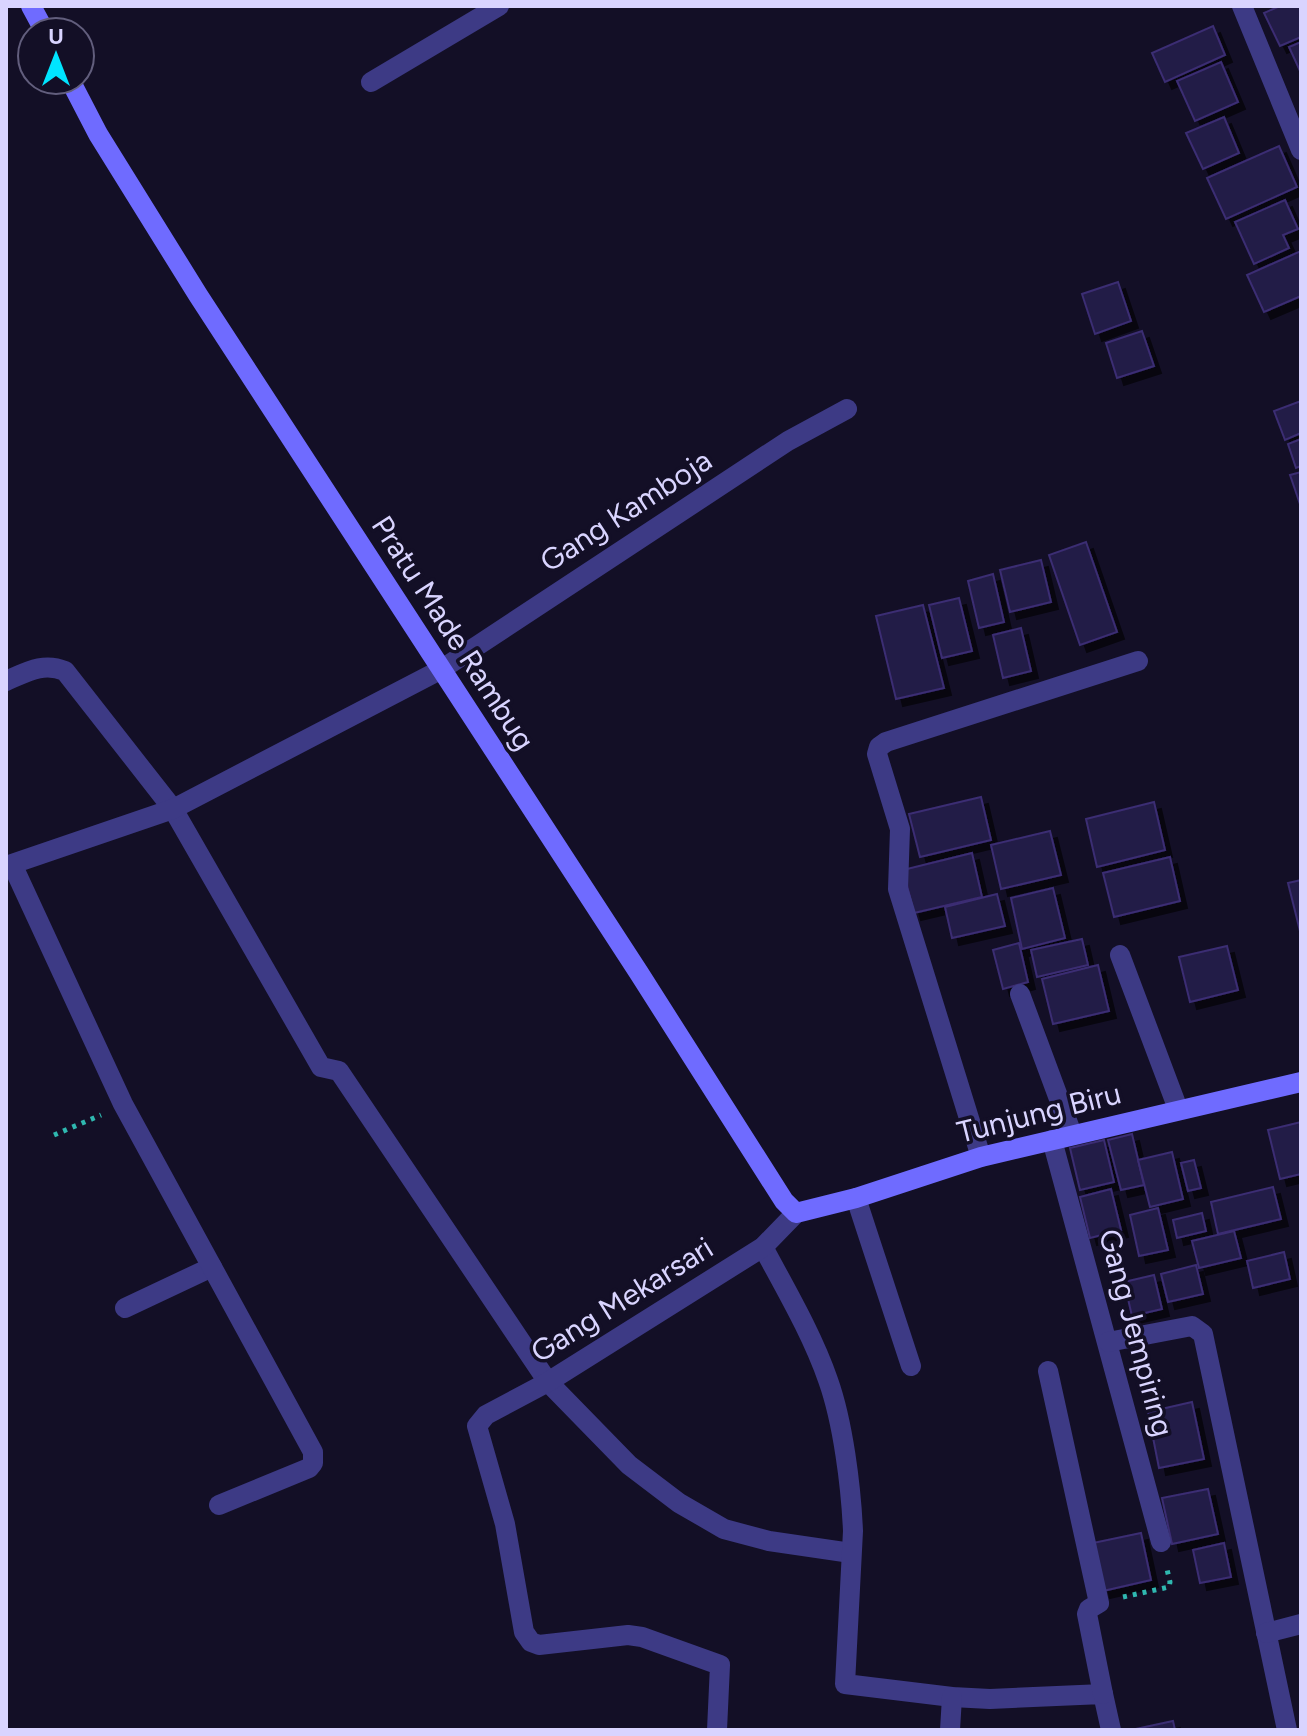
<svg xmlns="http://www.w3.org/2000/svg" width="1307" height="1736" font-family="Figtree,sans-serif">
<style>
.building{fill:#241b47;stroke:#3b2d73;stroke-width:2;filter:url(#shadow)}
.lines{fill:none;stroke-linecap:round;stroke-linejoin:round}
.path{stroke:#2fb8b0;stroke-width:5;stroke-dasharray:4 6;stroke-linecap:butt}
.street{stroke:#3d3a85;stroke-width:20}
.secondary{stroke:#6f6bff;stroke-width:20}
.labels{text-anchor:middle;stroke-width:7;stroke-linejoin:round;paint-order:stroke}
.street-label{font-size:30px;fill:#d9d4ff;stroke:#130f26}
</style>
<defs>
<filter id="shadow"><feDropShadow dx="7" dy="7" stdDeviation="0" flood-color="#0009"/></filter>
</defs>
<rect width="100%" height="100%" fill="#130f26"/>
<g class="building">
<polygon points="1280,6 1301,6 1301,37 1280,46 1264,13"/>
<polygon points="1213,26 1225,55 1165,82 1152,53"/>
<polygon points="1301,42 1301,73 1289,47"/>
<polygon points="1221,62 1238,102 1195,121 1177,81"/>
<polygon points="1224,117 1239,153 1203,169 1186,133"/>
<polygon points="1279,146 1297,187 1226,219 1207,178"/>
<polygon points="1285,200 1298,229 1283,235 1289,248 1254,264 1235,222"/>
<polygon points="1301,251 1301,296 1264,312 1247,275"/>
<polygon points="1118,282 1131,321 1095,334 1082,294"/>
<polygon points="1142,331 1154,366 1117,378 1106,343"/>
<polygon points="1301,401 1301,433 1285,440 1274,411"/>
<polygon points="1301,439 1301,466 1296,468 1288,444"/>
<polygon points="1301,472 1301,507 1290,475"/>
<polygon points="1086,542 1117,632 1080,645 1049,555"/>
<polygon points="1041,560 1051,602 1010,612 1000,570"/>
<polygon points="993,574 1004,622 979,628 968,581"/>
<polygon points="959,598 972,651 942,658 929,605"/>
<polygon points="923,605 944,688 896,699 876,616"/>
<polygon points="1021,628 1031,671 1003,678 993,635"/>
<polygon points="981,797 991,840 920,857 909,814"/>
<polygon points="1154,802 1165,850 1097,867 1086,819"/>
<polygon points="1050,831 1061,875 1001,889 991,845"/>
<polygon points="972,853 982,897 914,913 903,870"/>
<polygon points="1170,857 1180,901 1114,917 1103,873"/>
<polygon points="1301,880 1301,935 1288,883"/>
<polygon points="1053,888 1065,938 1022,949 1011,898"/>
<polygon points="997,894 1005,926 952,938 945,907"/>
<polygon points="1082,939 1088,965 1037,977 1031,950"/>
<polygon points="1019,943 1028,982 1003,989 993,950"/>
<polygon points="1227,946 1238,990 1190,1002 1179,957"/>
<polygon points="1098,965 1109,1011 1053,1024 1042,979"/>
<polygon points="1301,1122 1301,1174 1280,1179 1268,1130"/>
<polygon points="1132,1134 1144,1185 1121,1190 1108,1140"/>
<polygon points="1104,1140 1114,1182 1080,1190 1070,1148"/>
<polygon points="1172,1152 1183,1199 1150,1207 1138,1160"/>
<polygon points="1194,1160 1201,1188 1188,1191 1181,1163"/>
<polygon points="1273,1187 1281,1219 1218,1234 1211,1202"/>
<polygon points="1111,1189 1121,1230 1090,1238 1080,1197"/>
<polygon points="1158,1208 1168,1250 1139,1256 1130,1215"/>
<polygon points="1202,1213 1206,1231 1177,1238 1173,1220"/>
<polygon points="1234,1231 1241,1258 1199,1268 1192,1241"/>
<polygon points="1284,1252 1290,1279 1253,1288 1247,1261"/>
<polygon points="1196,1265 1203,1294 1168,1302 1161,1274"/>
<polygon points="1154,1275 1162,1309 1132,1316 1124,1282"/>
<polygon points="1192,1402 1204,1459 1159,1468 1148,1412"/>
<polygon points="1208,1489 1218,1534 1172,1544 1162,1498"/>
<polygon points="1141,1533 1151,1580 1103,1591 1093,1543"/>
<polygon points="1224,1543 1231,1577 1200,1583 1193,1550"/>
<polygon points="1173,1721 1175,1730 1131,1730"/>
</g>
<g class="lines">
<g class="path">
<polyline points="54,1135 101,1115"/>
<polyline points="1123,1597 1169,1587 1170,1582 1166,1565"/>
</g>
<g class="street">
<polyline points="1242,6 1301,150"/>
<polyline points="371,82 499,6"/>
<path d="M 6,681 C 27,672 43,662 65,671 L 173,809 L 321,1067 L 339,1071 L 548,1382 L 629,1465 L 679,1503 L 724,1529 L 769,1541 L 851,1553"/>
<polyline points="1120,955 1178,1109"/>
<polyline points="1020,994 1072,1134"/>
<polyline points="1052,1140 1161,1542"/>
<polyline points="981,1157 898,889 900,829 877,754 879,747 886,742 1138,661"/>
<polyline points="856,1198 911,1366"/>
<path d="M 763,1247 C 786,1290 812,1334 828,1380 C 843,1422 851,1486 853,1531 L 845,1684 L 952,1697 L 990,1699 L 1103,1694 L 1111,1730"/>
<polyline points="125,1308 212,1267"/>
<polyline points="1108,1342 1192,1326 1203,1334 1287,1730"/>
<polyline points="1048,1371 1099,1603 1089,1609 1087,1614 1103,1694"/>
<polyline points="219,1505 309,1468 313,1463 313,1452 123,1104 12,864 173,809 442,669 788,441 847,409"/>
<polyline points="1266,1633 1301,1624"/>
<polyline points="717,1730 720,1665 642,1637 628,1635 539,1645 531,1642 524,1632 505,1524 477,1426 486,1415 548,1382 763,1247 796,1213"/>
<polyline points="950,1730 952,1697"/>
</g>
<g class="secondary">
<polyline points="31,6 45,32"/>
<polyline points="70,80 98,134 198,295 639,973 784,1201 796,1213 856,1198 981,1157 1301,1082"/>
</g>
</g>
<g class="labels">
<g class="street-label">
<text transform="translate(626 511) rotate(-33)" y="10">Gang Kamboja</text>
<text transform="translate(453 633) rotate(57)" y="10">Pratu Made Rambug</text>
<text transform="translate(1039 1113) rotate(-14)" y="10">Tunjung Biru</text>
<text transform="translate(622 1300) rotate(-32)" y="10">Gang Mekarsari</text>
<text transform="translate(1136 1333) rotate(75)" y="10">Gang Jempiring</text>
</g>
</g>
<rect width="1307" height="1736" fill="none" stroke="#d9d4ff" stroke-width="16"/>
<g transform="translate(56 56)"><circle r="38" fill="#130f26" stroke="#625e7d" stroke-width="2"/>
<path d="M0-6L14 30L0 20L-14 30Z" fill="#00e5ff"/>
<text y="-12" font-size="22" font-weight="bold" text-anchor="middle" fill="#d9d4ff">U</text>
</g>
</svg>
